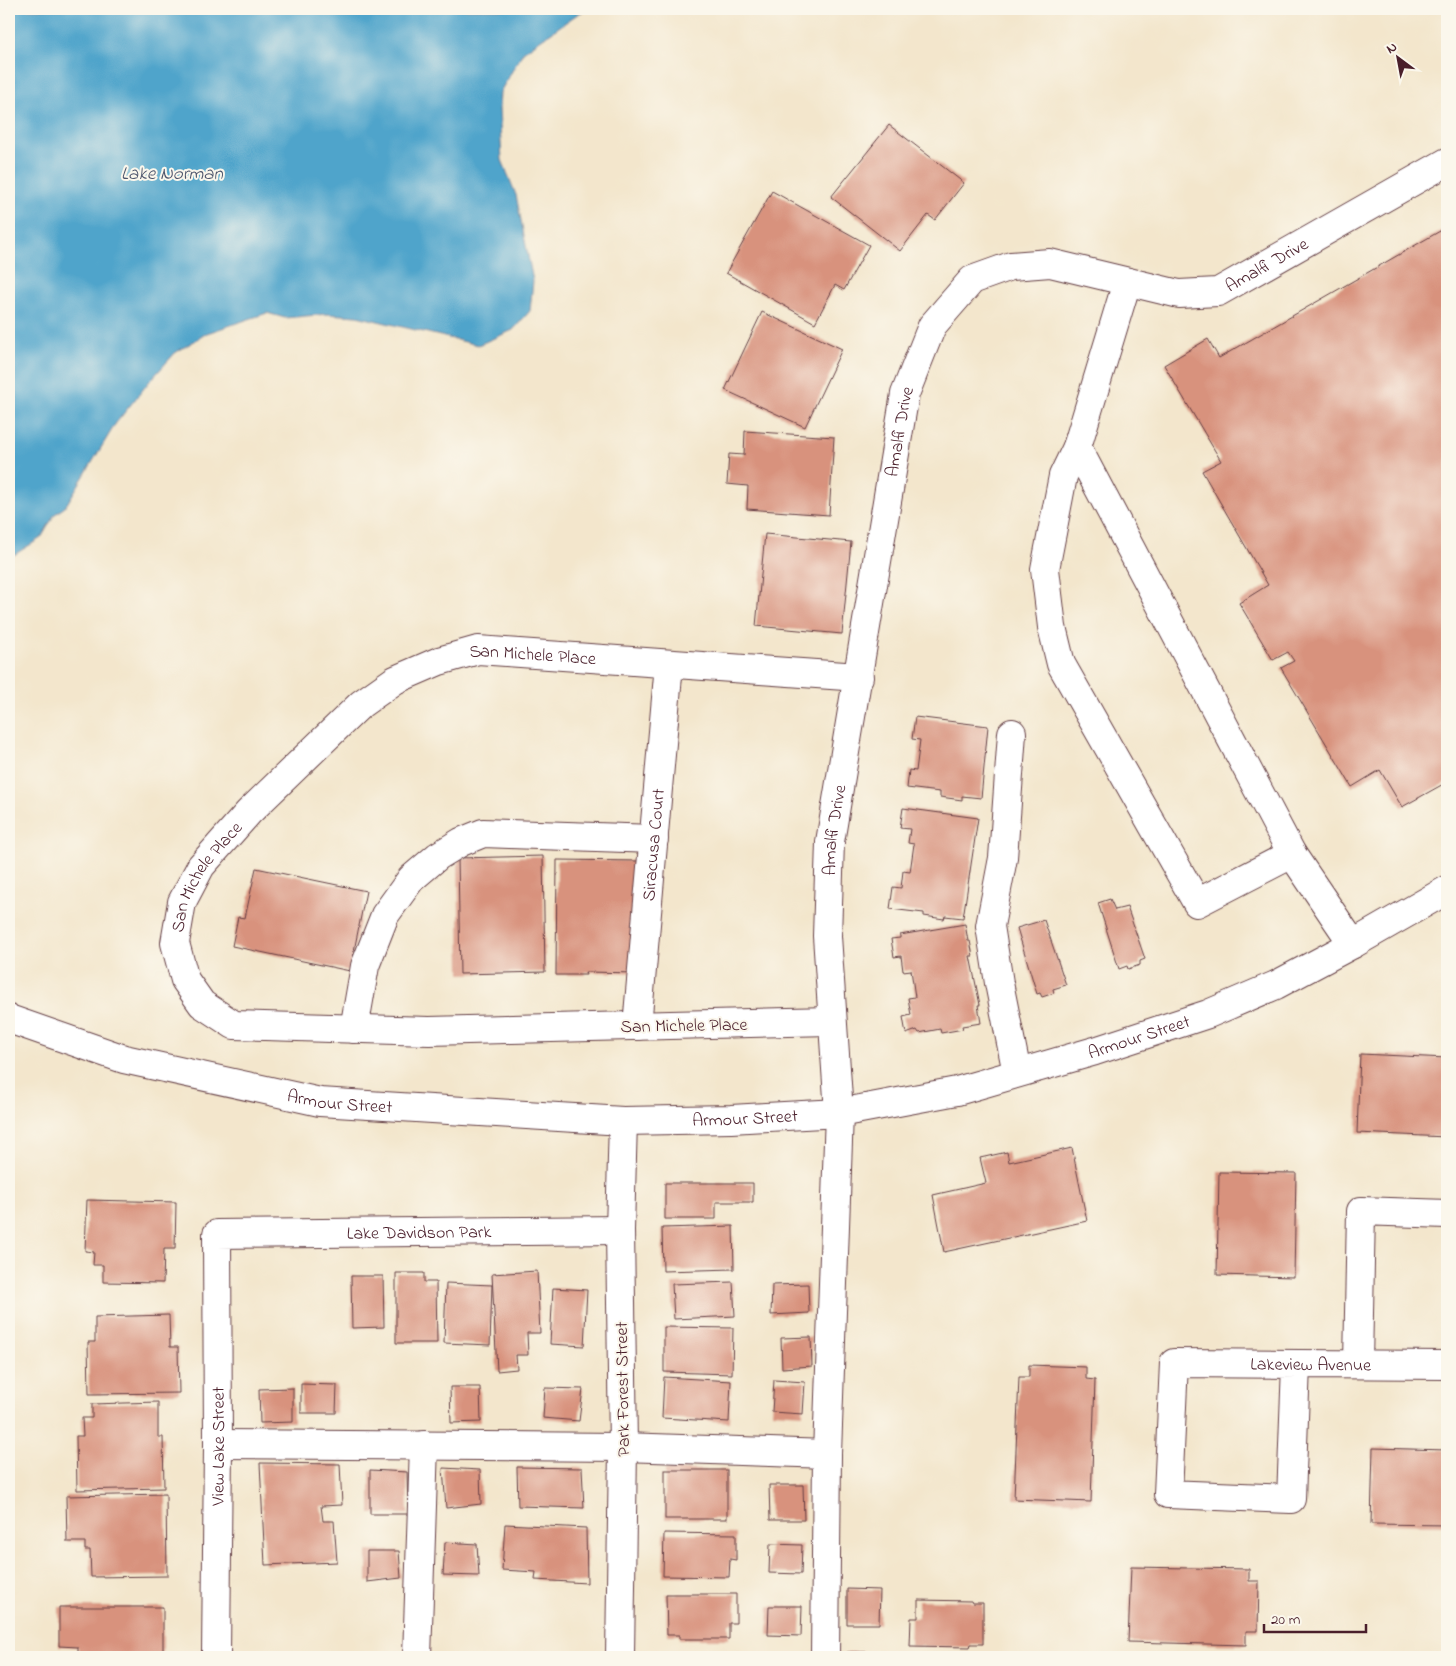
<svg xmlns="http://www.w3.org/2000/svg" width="1456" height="1666" font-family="'Indie Flower',sans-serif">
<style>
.water{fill:#4fa4cb;stroke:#4c627b}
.building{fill:#d8927d}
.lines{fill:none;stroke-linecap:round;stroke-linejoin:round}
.minor-casing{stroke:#633d43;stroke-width:30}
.minor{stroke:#fff;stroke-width:28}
.labels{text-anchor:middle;stroke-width:4;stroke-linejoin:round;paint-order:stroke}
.street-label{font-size:18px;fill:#4a1f2b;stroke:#fbf7ec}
.water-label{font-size:19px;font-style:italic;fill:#4c546b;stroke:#fbf7ec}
</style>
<rect width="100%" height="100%" fill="#fbf7ec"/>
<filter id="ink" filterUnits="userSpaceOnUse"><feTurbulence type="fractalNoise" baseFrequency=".02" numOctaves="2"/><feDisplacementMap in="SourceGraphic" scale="10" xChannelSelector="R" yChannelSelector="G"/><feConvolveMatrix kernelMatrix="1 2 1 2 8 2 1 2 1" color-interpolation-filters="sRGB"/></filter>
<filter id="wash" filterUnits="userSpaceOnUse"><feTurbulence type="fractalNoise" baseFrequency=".0096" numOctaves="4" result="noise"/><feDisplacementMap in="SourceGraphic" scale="20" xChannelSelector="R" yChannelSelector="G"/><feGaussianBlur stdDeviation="1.12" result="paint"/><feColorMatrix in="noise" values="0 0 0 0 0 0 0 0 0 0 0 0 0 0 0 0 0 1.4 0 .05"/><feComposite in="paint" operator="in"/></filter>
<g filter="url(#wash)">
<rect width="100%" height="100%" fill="#f3e6cc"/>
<polygon class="water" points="9,9 592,9 579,13 523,52 500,92 499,108 502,160 516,195 533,281 530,311 513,330 478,345 357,316 327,314 285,318 267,313 207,333 175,353 149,382 116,423 65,507 55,514 41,538 9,558"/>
<g id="blocks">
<g class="building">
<polygon points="889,125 964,183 935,220 928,215 900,251 831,197"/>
<polygon points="772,191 869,245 844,290 835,285 815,323 726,273"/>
<polygon points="1447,227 1447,782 1402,807 1380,770 1352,787 1281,668 1294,661 1288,652 1273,660 1239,603 1268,585 1202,471 1221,461 1164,365 1208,339 1219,358"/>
<polygon points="762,312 842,349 805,427 725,390"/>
<polygon points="745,431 834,437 829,515 747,509 748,486 727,484 729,454 744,455"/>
<polygon points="765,534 851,542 842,634 756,626"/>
<polygon points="915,717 988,726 981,798 962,796 962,800 940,797 940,792 907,788 909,770 916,771 920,740 912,739"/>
<polygon points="903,808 978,818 963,918 945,916 944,919 924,916 924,913 890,909 893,887 901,888 903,871 910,872 914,844 908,843 910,829 900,828"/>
<polygon points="543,856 545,972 460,974 458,858"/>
<polygon points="557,860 639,861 638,973 585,972 586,975 556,975"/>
<polygon points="256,868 366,891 350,971 232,946 238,917 245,918"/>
<polygon points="1110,899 1115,910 1127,907 1145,959 1140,961 1140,965 1128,969 1127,966 1119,969 1098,903"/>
<polygon points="1044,920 1066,985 1053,989 1054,993 1042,997 1040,993 1037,994 1017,928"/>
<polygon points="965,924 968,941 970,941 973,956 970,956 980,1005 978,1005 981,1023 962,1026 963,1029 941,1033 940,1029 919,1033 917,1030 906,1034 903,1017 911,1015 908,998 915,997 911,970 903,971 901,956 894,957 891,939 900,938 900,935"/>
<polygon points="1360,1054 1447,1058 1447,1137 1357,1133"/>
<polygon points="1072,1148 1087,1221 944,1252 933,1195 986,1183 980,1158 1007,1152 1009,1162"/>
<polygon points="1219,1172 1296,1173 1294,1277 1217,1275"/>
<polygon points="665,1183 753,1183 753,1202 716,1202 716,1219 665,1219"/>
<polygon points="87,1200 176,1202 175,1249 164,1249 163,1283 103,1282 103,1265 93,1265 94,1252 85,1251"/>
<polygon points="733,1226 734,1269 663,1271 662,1228"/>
<polygon points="537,1271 540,1333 527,1333 528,1355 516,1355 517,1369 497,1371 492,1274"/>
<polygon points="396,1273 424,1273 424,1282 436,1282 437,1343 396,1343"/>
<polygon points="351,1276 383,1276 384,1327 352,1328"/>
<polygon points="733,1282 735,1316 674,1319 672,1284"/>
<polygon points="446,1283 492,1285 490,1345 444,1343"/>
<polygon points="808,1284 809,1313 771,1315 772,1285"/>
<polygon points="553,1288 587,1290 584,1346 550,1344"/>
<polygon points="169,1315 170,1347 178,1347 179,1393 89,1394 88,1342 95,1342 95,1317"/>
<polygon points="664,1327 733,1328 732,1374 664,1372"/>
<polygon points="811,1337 812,1366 782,1368 781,1338"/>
<polygon points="1029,1365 1086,1367 1086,1379 1095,1380 1091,1502 1014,1499 1019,1377 1029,1377"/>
<polygon points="664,1377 731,1381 729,1422 662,1418"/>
<polygon points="774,1380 805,1382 803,1414 772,1412"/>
<polygon points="301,1384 337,1385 336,1413 301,1413"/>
<polygon points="450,1387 480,1387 481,1422 451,1423"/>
<polygon points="293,1388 293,1422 260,1423 259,1389"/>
<polygon points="545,1388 583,1389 579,1421 543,1418"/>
<polygon points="158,1402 158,1437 163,1437 164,1488 77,1490 76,1436 83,1436 82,1418 92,1418 92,1404"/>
<polygon points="1373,1448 1447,1450 1447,1525 1371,1524"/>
<polygon points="260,1463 340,1464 342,1505 321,1506 323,1521 334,1521 337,1562 265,1565"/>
<polygon points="517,1467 582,1468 584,1508 518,1506"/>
<polygon points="443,1468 480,1470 481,1504 446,1508"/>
<polygon points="370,1470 407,1472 408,1514 370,1514"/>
<rect x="665" y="1470" width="62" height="49"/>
<polygon points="769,1485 803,1485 804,1520 770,1520"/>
<polygon points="166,1494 167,1576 91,1577 90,1550 85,1550 85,1542 67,1542 66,1496"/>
<polygon points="505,1524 586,1528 587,1583 535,1580 536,1572 502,1570"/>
<polygon points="664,1533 736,1534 736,1560 730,1559 729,1577 663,1576"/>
<polygon points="445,1542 477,1544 479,1576 443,1575"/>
<polygon points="770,1544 802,1545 801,1574 769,1573"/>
<polygon points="367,1551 399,1551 401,1578 367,1582"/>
<polygon points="1131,1567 1249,1569 1249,1581 1259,1581 1258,1631 1246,1631 1246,1645 1128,1642"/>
<polygon points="847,1589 880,1590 879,1624 847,1624"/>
<polygon points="666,1594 736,1594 736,1623 729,1623 729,1639 679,1639 679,1635 667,1635"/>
<polygon points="918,1600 971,1601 972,1603 983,1603 983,1644 971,1644 970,1647 910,1646 911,1618 918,1618"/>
<polygon points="769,1606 802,1606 801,1636 768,1635"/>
<polygon points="59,1607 163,1607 163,1657 78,1657 78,1647 59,1646"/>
<polygon points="847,1652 879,1652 878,1657 847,1657"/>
<rect x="920" y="1655" width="58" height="2"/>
</g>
</g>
</g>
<g filter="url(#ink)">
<use href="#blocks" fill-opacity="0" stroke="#633d43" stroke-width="1"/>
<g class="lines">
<g class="minor-casing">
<g id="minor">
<polyline points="1127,282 1077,447 1063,476 1045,569 1052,627 1061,664 1197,903 1292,854 1353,944"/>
<polyline points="1077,447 1292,854"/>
<polyline points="1012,733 1003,858 990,926 999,983 1017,1073"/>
<path id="s1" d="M 9,1019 L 124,1059 L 320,1102 L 623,1121 L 731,1119 L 839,1113 L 957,1091 L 1095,1051 L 1208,1014 L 1276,985 L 1353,944 L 1447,890"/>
<path id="s2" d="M 831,1021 L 429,1031 L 234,1025 L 202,1004 L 185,980 L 175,943 L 182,902 L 201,866 L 249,812 L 361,704 L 395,680 L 439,661 L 478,650 L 859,677"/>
<path id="s3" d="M 637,1026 L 669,664"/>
<polyline points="354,1029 365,966 385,915 411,879 438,856 461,842 483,833 654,839"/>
<polyline points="1358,1364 1361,1211 1447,1214"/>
<path id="s4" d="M 1296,1365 L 1291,1499 L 1168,1494 L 1174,1363 L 1447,1365"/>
<polyline points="218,1444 623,1447 827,1454"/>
<path id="s5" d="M 216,1657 L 218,1444 L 217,1234 L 620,1230"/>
<polyline points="417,1657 424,1445"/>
<polyline points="620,1657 623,1447 620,1230 623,1121"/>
<path id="s6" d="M 825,1657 L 827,1454 L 839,1113 L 827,936 L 830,842 L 905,394 L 932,326 L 972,280 L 1011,266 L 1050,263 L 1179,294 L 1218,292 L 1447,162"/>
</g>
</g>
<use href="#minor" class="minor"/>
</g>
</g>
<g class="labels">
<g class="street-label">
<text dy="6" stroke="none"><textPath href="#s6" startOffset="1712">Amalfi Drive</textPath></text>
<text dy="6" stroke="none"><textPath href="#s6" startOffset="1232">Amalfi Drive</textPath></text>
<text dy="6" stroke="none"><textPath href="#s2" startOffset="1198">San Michele Place</textPath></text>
<text dy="6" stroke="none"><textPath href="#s6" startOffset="828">Amalfi Drive</textPath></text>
<text dy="6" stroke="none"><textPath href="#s3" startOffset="182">Siracusa Court</textPath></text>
<text dy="6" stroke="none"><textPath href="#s2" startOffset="778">San Michele Place</textPath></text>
<text transform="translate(684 1025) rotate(-1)" y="6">San Michele Place</text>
<text dy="6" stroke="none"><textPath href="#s1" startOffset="1152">Armour Street</textPath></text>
<text dy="6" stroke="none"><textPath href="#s1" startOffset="342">Armour Street</textPath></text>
<text dy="6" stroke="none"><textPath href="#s1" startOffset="748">Armour Street</textPath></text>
<text dy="6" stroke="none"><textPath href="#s5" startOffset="625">Lake Davidson Park</textPath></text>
<text dy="6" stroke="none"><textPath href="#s4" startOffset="525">Lakeview Avenue</textPath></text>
<text transform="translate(622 1389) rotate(-91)" y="6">Park Forest Street</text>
<text dy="6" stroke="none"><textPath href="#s5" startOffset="211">View Lake Street</textPath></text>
</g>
<g class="water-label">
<text x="172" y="179">Lake Norman</text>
</g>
</g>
<rect width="1456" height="1666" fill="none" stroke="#fbf7ec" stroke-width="30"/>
<g transform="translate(1398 58) rotate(328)" stroke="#fbf7ec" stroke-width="4" paint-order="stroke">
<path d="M0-4L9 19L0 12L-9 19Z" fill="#4a1f2b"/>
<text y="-8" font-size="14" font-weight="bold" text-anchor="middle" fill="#4a1f2b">N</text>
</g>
<path d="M1264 1624v8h102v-8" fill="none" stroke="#4a1f2b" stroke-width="2.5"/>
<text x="1271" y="1624" font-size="15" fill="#4a1f2b" stroke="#fbf7ec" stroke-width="4" paint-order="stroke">20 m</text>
</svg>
